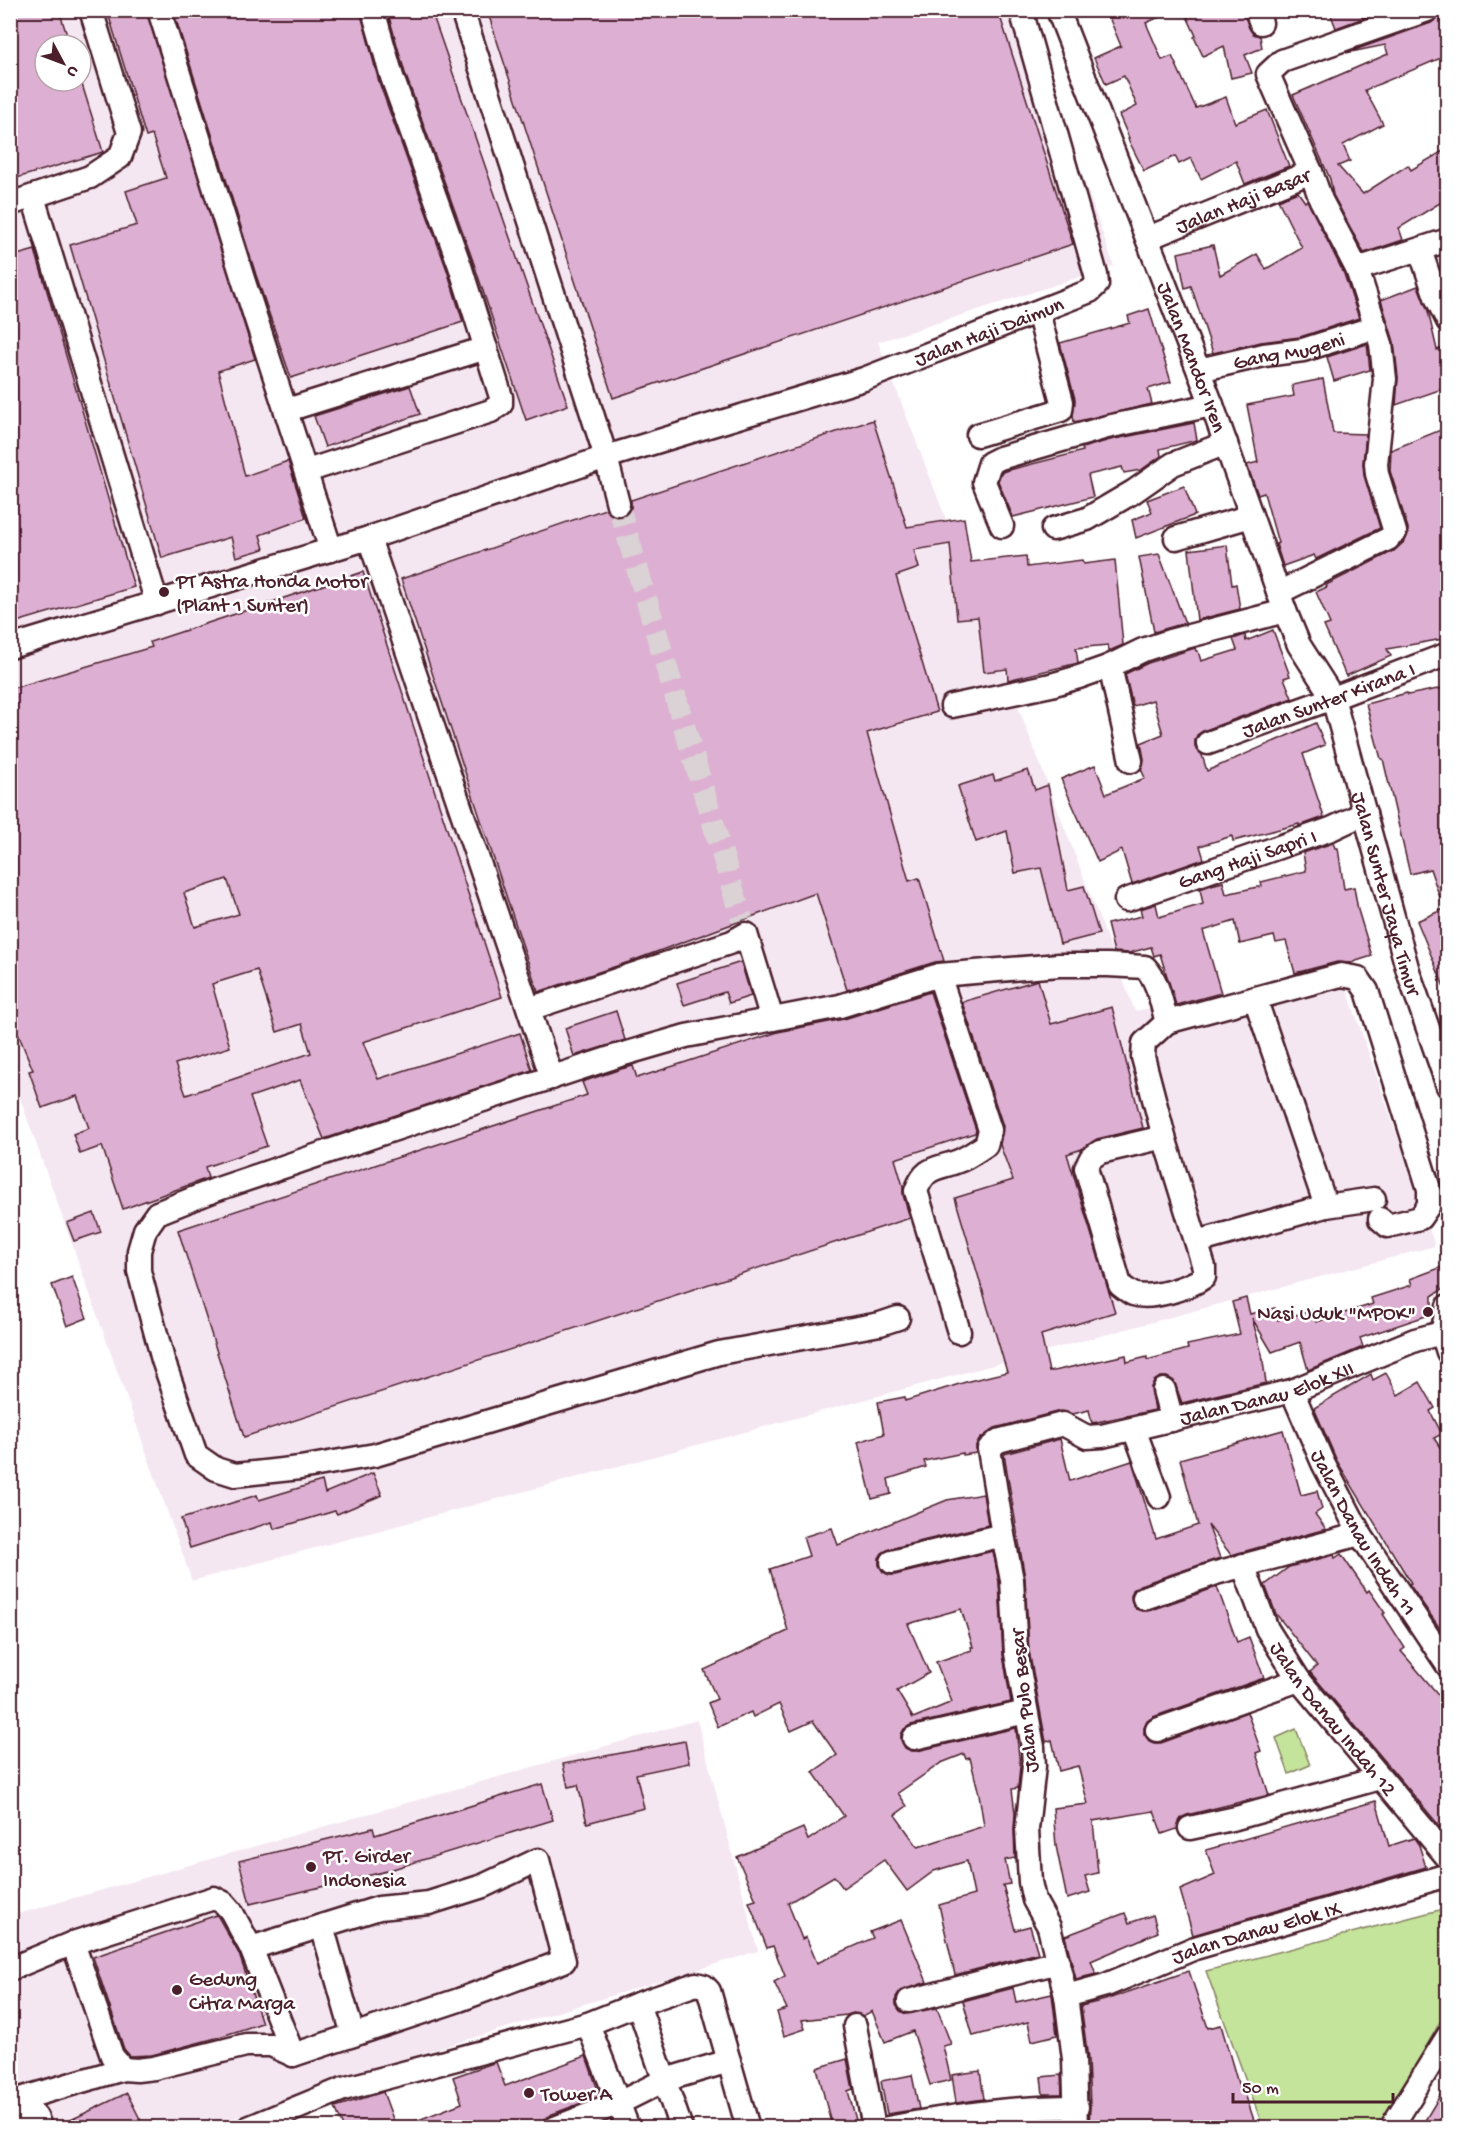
<svg xmlns="http://www.w3.org/2000/svg" width="1458" height="2138" font-family="'Gochi Hand',sans-serif">
<style>
.built{fill:#f5e7f2;fill-rule:evenodd}
.green{fill:#c4e39b;stroke:#878163;stroke-width:1.5}
.building{fill:#ddafd2;stroke:#4a1f2b;stroke-width:1.5;fill-rule:evenodd}
.lines{fill:none;stroke-linecap:round;stroke-linejoin:round}
.minor-tunnel{stroke:#dbd2d5;stroke-width:22;stroke-dasharray:22 11;stroke-linecap:butt}
.minor-casing{stroke:#4a1f2b;stroke-width:27}
.minor{stroke:#fff;stroke-width:22}
.poi-dot{fill:#4a1f2b;stroke:#fff;stroke-width:2}
.labels{text-anchor:middle;stroke-width:5;stroke-linejoin:round;paint-order:stroke}
.street-label{font-size:21px;fill:#4a1f2b;stroke:#fff}
.poi-label{font-size:21px;fill:#4a1f2b;stroke:#fff;text-anchor:start}
</style>
<rect width="100%" height="100%" fill="#fff"/>
<filter id="ink" filterUnits="userSpaceOnUse"><feTurbulence type="fractalNoise" baseFrequency=".0167" numOctaves="2"/><feDisplacementMap in="SourceGraphic" scale="12" xChannelSelector="R" yChannelSelector="G"/><feConvolveMatrix kernelMatrix="1 2 1 2 8 2 1 2 1" color-interpolation-filters="sRGB"/></filter>
<g filter="url(#ink)">
<g class="built">
<path d="M 10,11 L 1025,11 L 1114,266 L 878,342 L 1135,1011 L 1341,972 L 1435,1246 L 192,1581 L 11,1073 ZM 45,45 L 81,45 L 81,81 L 45,81 Z"/>
<polygon points="697,1720 758,1951 332,2081 211,2127 11,2128 11,1916"/>
</g>
<g class="green">
<polygon points="1296,1729 1310,1765 1289,1774 1276,1738"/>
<polygon points="1447,1908 1447,2010 1380,2127 1263,2127 1206,1971"/>
</g>
<g class="building">
<polygon points="10,10 59,10 70,45 45,45 45,81 81,81 103,152 10,180"/>
<polygon points="107,10 146,10 255,359 218,371 245,476 288,461 306,518 260,535 264,549 236,557 231,537 162,558 70,245 137,225 126,191 166,178 152,135 146,137"/>
<polygon points="173,10 360,10 379,82 447,270 463,322 291,378 256,275"/>
<polygon points="387,10 431,10 568,405 526,420 473,261 405,73"/>
<polygon points="487,10 998,10 1073,244 613,398"/>
<polygon points="1106,10 1175,10 1146,23 1162,60 1172,56 1196,108 1226,97 1235,123 1267,110 1289,166 1245,184 1236,161 1201,179 1191,158 1179,164 1175,156 1144,171 1128,139 1129,138 1119,115 1137,106 1124,76 1106,84 1094,58 1121,46"/>
<polygon points="1184,10 1243,10 1249,28 1253,34 1260,36 1262,48 1245,55 1252,73 1231,78 1224,46 1203,56 1194,37 1196,36"/>
<polygon points="1329,10 1385,10 1336,28"/>
<polygon points="1440,12 1448,27 1448,55 1365,90 1383,124 1343,145 1350,161 1338,166 1363,194 1408,165 1411,170 1448,148 1448,198 1399,228 1403,240 1364,253 1333,195 1330,179 1293,95 1388,54 1385,45 1346,53 1431,23 1438,18"/>
<polygon points="1298,192 1305,202 1307,200 1344,274 1359,318 1300,337 1261,342 1213,353 1191,286 1185,288 1178,253 1213,245 1220,275 1257,254 1266,269 1302,248 1278,200"/>
<polygon points="35,250 134,587 10,624 10,257"/>
<polygon points="1418,286 1428,311 1437,350 1448,346 1448,387 1396,405 1398,377 1394,342 1381,300"/>
<polygon points="1149,309 1171,382 1148,389 1152,404 1074,422 1073,416 1075,399 1060,343 1130,323 1128,316"/>
<polygon points="1367,344 1370,370 1334,381 1327,357"/>
<polygon points="1323,379 1333,433 1366,434 1363,463 1364,475 1380,528 1316,559 1314,555 1283,566 1276,544 1278,543 1264,493 1258,495 1247,465 1258,462 1247,405 1294,396 1292,385"/>
<polygon points="410,386 420,414 325,447 314,416"/>
<polygon points="873,420 907,527 964,518 971,562 1026,556 1027,567 1082,560 1084,564 1115,560 1123,645 1109,651 1108,645 1076,648 1078,663 1008,680 1007,669 984,672 978,617 957,619 950,544 914,550 919,568 896,576 937,712 867,733 909,881 919,878 944,961 935,962 847,990 816,893 629,962 538,992 401,579 605,509 614,517 622,517 628,513 631,508 631,500"/>
<polygon points="1194,423 1197,440 1160,449 1161,456 1141,470 1124,473 1122,467 1088,475 1093,497 1013,517 998,481 1001,473 1005,471 1083,451 1082,448 1110,440"/>
<polygon points="1448,427 1448,638 1387,649 1391,656 1346,676 1324,626 1330,624 1316,592 1327,587 1326,585 1394,551 1405,541 1408,534 1408,528 1390,471 1391,450"/>
<polygon points="1184,486 1195,515 1136,538 1132,520 1152,512 1147,500"/>
<polygon points="1227,545 1232,585 1236,584 1240,609 1197,620 1189,550"/>
<polygon points="1159,554 1185,623 1154,632 1139,557"/>
<path d="M 363,572 L 502,997 L 363,1042 L 378,1079 L 520,1033 L 532,1070 L 324,1139 L 300,1080 L 250,1097 L 267,1146 L 205,1167 L 208,1178 L 123,1209 L 102,1146 L 80,1154 L 73,1134 L 89,1128 L 77,1096 L 42,1108 L 29,1071 L 33,1070 L 10,1014 L 10,689 L 152,647 L 150,642 ZM 227,879 L 239,914 L 195,927 L 184,893 ZM 257,970 L 277,1032 L 302,1024 L 311,1053 L 186,1095 L 175,1064 L 230,1047 L 212,984 Z"/>
<polygon points="1273,630 1290,676 1284,678 1292,698 1203,731 1197,735 1195,740 1195,747 1202,755 1207,771 1316,723 1325,745 1303,754 1324,817 1299,826 1299,824 1233,841 1232,836 1200,846 1204,859 1132,884 1122,850 1098,862 1061,779 1095,765 1106,794 1145,778 1141,769 1144,759 1141,743 1163,734 1153,700 1133,706 1125,674 1148,663 1195,648 1196,651 1198,651 1201,661 1237,650 1233,639 1245,635 1246,641"/>
<polygon points="1448,687 1448,994 1447,994 1417,921 1444,909 1430,869 1410,874 1383,759 1381,759 1366,704 1407,693 1408,695"/>
<polygon points="1028,770 1035,790 1048,785 1068,890 1084,886 1099,934 1060,944 1041,868 1015,873 1007,831 976,842 958,786 993,775 995,781"/>
<polygon points="1333,843 1335,848 1338,848 1344,889 1354,887 1358,910 1372,956 1350,963 1337,962 1295,973 1286,941 1276,943 1274,936 1240,944 1235,921 1203,931 1221,993 1176,1005 1160,954 1154,956 1151,947 1129,953 1114,952 1107,924 1142,916 1140,909 1156,904 1159,917 1203,904 1200,889 1211,885 1223,882 1226,894 1262,886 1261,882 1306,871 1303,853"/>
<polygon points="741,962 751,996 729,1003 725,992 684,1005 677,983"/>
<polygon points="1038,980 1051,1024 1112,1007 1143,1128 1097,1139 1082,1149 1067,1154 1115,1312 1041,1335 1049,1372 1126,1355 1127,1362 1147,1357 1147,1360 1188,1349 1187,1345 1240,1334 1232,1302 1246,1298 1250,1314 1275,1308 1278,1320 1313,1310 1316,1322 1373,1304 1371,1298 1412,1285 1410,1279 1445,1266 1448,1286 1432,1296 1432,1314 1360,1338 1363,1347 1308,1370 1300,1342 1272,1352 1252,1318 1262,1354 1266,1383 1182,1403 1174,1381 1167,1377 1160,1377 1154,1381 1151,1387 1155,1410 1092,1423 1089,1410 1073,1414 1060,1411 995,1428 980,1439 976,1445 976,1453 963,1455 963,1453 924,1461 926,1467 888,1479 891,1494 872,1499 858,1442 884,1434 878,1402 905,1397 905,1401 969,1381 1007,1372 955,1198 1013,1180 1000,1145 1003,1126 962,1002"/>
<polygon points="930,992 976,1130 975,1133 895,1159 903,1186 903,1195 910,1218 244,1437 178,1230 587,1095 582,1082 621,1069 633,1066 637,1078 778,1032 844,1019"/>
<polygon points="616,1011 625,1040 574,1056 565,1028"/>
<polygon points="94,1213 101,1232 74,1241 67,1223"/>
<polygon points="72,1277 87,1318 67,1326 52,1285"/>
<polygon points="1386,1373 1398,1395 1420,1382 1435,1408 1430,1411 1442,1434 1434,1438 1448,1460 1448,1640 1409,1584 1411,1583 1337,1461 1314,1408 1371,1374 1373,1380"/>
<polygon points="1283,1430 1301,1495 1317,1491 1322,1509 1315,1514 1326,1529 1231,1555 1208,1525 1220,1558 1140,1585 1133,1590 1131,1596 1132,1603 1136,1609 1142,1611 1148,1611 1217,1587 1237,1642 1249,1637 1264,1678 1153,1717 1146,1722 1144,1727 1144,1734 1149,1741 1154,1743 1161,1743 1247,1712 1261,1751 1256,1753 1269,1795 1187,1815 1181,1818 1177,1829 1162,1834 1154,1811 1093,1821 1098,1873 1085,1876 1090,1892 1067,1899 1056,1846 1053,1808 1088,1804 1078,1766 1059,1771 1052,1740 1046,1742 1029,1651 1025,1578 1004,1454 1060,1439 1070,1481 1132,1461 1156,1539 1198,1525 1180,1459"/>
<polygon points="373,1473 382,1495 337,1514 335,1511 274,1529 272,1522 190,1548 181,1519 257,1495 259,1500 322,1481 325,1493"/>
<path d="M 983,1494 L 988,1525 L 889,1549 L 882,1553 L 879,1558 L 879,1565 L 883,1572 L 889,1575 L 895,1575 L 993,1551 L 999,1582 L 1003,1655 L 1011,1702 L 911,1725 L 904,1729 L 901,1735 L 901,1740 L 905,1748 L 911,1751 L 917,1751 L 1016,1728 L 1020,1766 L 1018,1788 L 1012,1789 L 1015,1813 L 1014,1830 L 1015,1858 L 1005,1860 L 1010,1884 L 1003,1885 L 1015,1930 L 1030,1926 L 1038,1953 L 955,1975 L 939,1905 L 974,1895 L 967,1861 L 934,1871 L 907,1891 L 884,1860 L 843,1888 L 834,1876 L 788,1903 L 802,1939 L 806,1937 L 817,1963 L 873,1938 L 870,1932 L 901,1920 L 927,1982 L 900,1991 L 896,1997 L 896,2005 L 900,2011 L 906,2014 L 937,2008 L 951,2044 L 943,2046 L 951,2080 L 930,2085 L 913,2031 L 885,2042 L 872,2011 L 863,2016 L 853,2013 L 847,2015 L 802,2020 L 805,2029 L 784,2036 L 777,2012 L 787,2009 L 774,1982 L 785,1976 L 773,1946 L 767,1948 L 749,1902 L 756,1900 L 737,1857 L 803,1828 L 808,1840 L 844,1816 L 813,1772 L 837,1755 L 813,1721 L 791,1731 L 779,1704 L 753,1717 L 751,1712 L 718,1727 L 708,1703 L 717,1699 L 704,1670 L 788,1631 L 770,1569 L 809,1556 L 803,1537 L 832,1528 L 838,1545 L 947,1500 ZM 961,1609 L 973,1647 L 971,1647 L 972,1650 L 936,1662 L 952,1702 L 913,1718 L 897,1691 L 929,1673 L 908,1624 ZM 964,1754 L 966,1759 L 970,1758 L 979,1794 L 984,1826 L 918,1847 L 895,1815 L 907,1806 L 898,1793 L 941,1763 Z"/>
<polygon points="1341,1554 1367,1592 1369,1590 1385,1613 1383,1614 1405,1648 1401,1651 1448,1706 1448,1836 1310,1672 1317,1666 1276,1614 1265,1585 1289,1567 1334,1555 1335,1558"/>
<polygon points="685,1741 689,1763 636,1774 644,1808 587,1823 578,1785 568,1787 563,1764"/>
<polygon points="542,1784 553,1820 383,1872 250,1904 239,1861 373,1828 375,1835"/>
<polygon points="1376,1801 1389,1846 1414,1838 1419,1845 1426,1867 1193,1935 1180,1890 1215,1875 1206,1850"/>
<polygon points="1125,1913 1129,1923 1153,1915 1158,1932 1091,1961 1096,1974 1076,1979 1065,1936"/>
<polygon points="217,1915 239,1954 262,2023 216,2038 152,2055 130,2056 124,2049 93,1957"/>
<polygon points="1189,1971 1208,2028 1221,2025 1239,2087 1242,2085 1255,2123 1243,2127 1089,2127 1090,2106 1088,2059 1081,2006 1105,2000"/>
<polygon points="1013,1988 1016,2002 1052,1994 1057,2035 1032,2041 1028,2022 973,2036 963,2001"/>
<polygon points="586,2056 600,2096 550,2115 544,2120 542,2127 403,2127 403,2126 462,2103 453,2077 496,2062 505,2086"/>
<polygon points="847,2059 853,2089 848,2091 858,2127 832,2127 817,2068"/>
<polygon points="980,2071 984,2099 956,2103 952,2075"/>
<polygon points="912,2075 919,2109 887,2114 881,2081"/>
<polygon points="1061,2075 1062,2094 1043,2094 1041,2077"/>
<polygon points="1448,2082 1448,2127 1421,2127"/>
<polygon points="383,2092 396,2127 343,2127 335,2107"/>
<polygon points="127,2093 144,2127 56,2127"/>
</g>
<g class="lines">
<polyline class="minor-tunnel" points="618,504 742,920"/>
<g class="minor-casing">
<g id="minor">
<polyline points="159,10 243,279 331,550"/>
<polyline points="462,10 606,457 618,504"/>
<path id="s1" d="M 1058,10 L 1212,405 L 1285,611 L 1299,645 L 1333,698 L 1408,971 L 1448,1086"/>
<polyline points="1256,10 1261,23"/>
<polyline points="1311,172 1321,200 1357,269 1381,344 1385,379 1376,464 1377,474 1395,532"/>
<polyline points="33,197 157,603"/>
<polyline points="10,204 90,177 120,157 129,133 91,10"/>
<path id="s2" d="M 1148,238 L 1311,172 L 1268,74 L 1282,61 L 1427,10"/>
<polyline points="1420,250 1436,297 1448,321"/>
<polyline points="1357,269 1448,240"/>
<path id="s3" d="M 1199,370 L 1264,355 L 1303,350 L 1376,327"/>
<polyline points="287,410 486,348"/>
<polyline points="978,435 1061,410 1062,402 1038,312"/>
<polyline points="307,471 491,411 501,404 501,397 460,266 392,77 373,10"/>
<polyline points="1002,526 984,482 990,463 1000,458 1107,427 1212,405"/>
<polyline points="1053,529 1087,519 1133,492 1173,464 1226,443"/>
<polyline points="369,538 552,1078"/>
<polyline points="1176,538 1251,516"/>
<polyline points="1278,593 1388,539"/>
<path id="s4" d="M 10,647 L 369,538 L 606,457 L 864,379 L 1090,291 L 1097,284 L 1096,275 L 1021,10"/>
<polyline points="1110,666 1131,761"/>
<polyline points="952,706 1051,685 1079,677 1110,666 1143,650 1170,641 1285,611"/>
<path id="s5" d="M 1208,743 L 1333,698 L 1448,654"/>
<path id="s6" d="M 1126,900 L 1331,829 L 1365,813"/>
<path d="M 939,975 L 990,1130 L 986,1145 C 978,1150 970,1156 961,1160 C 938,1170 926,1164 916,1191 L 959,1332"/>
<polyline points="529,1009 732,942 746,934 772,1019"/>
<path d="M 1164,1137 L 1100,1152 L 1091,1158 L 1086,1168 L 1120,1285 C 1124,1288 1129,1292 1133,1294 C 1151,1300 1189,1288 1204,1277 L 1204,1267 L 1164,1137 L 1143,1057 L 1144,1043 L 1167,1022 L 1341,975 L 1358,978 L 1367,991 L 1429,1189 L 1429,1205 L 1420,1218 L 1388,1226 L 1380,1219"/>
<polyline points="1326,1206 1374,1199"/>
<polyline points="1197,1242 1326,1206 1255,998"/>
<polyline points="1448,1306 1442,1333 1448,1352"/>
<path d="M 898,1318 L 880,1324 L 719,1353 L 375,1455 L 300,1468 L 235,1475 L 216,1469 L 196,1455 L 163,1360 L 139,1271 L 139,1251 L 145,1230 L 157,1213 L 215,1190 L 380,1134 L 617,1056 L 686,1036 L 840,1006 L 939,975 L 1059,965 L 1108,965 L 1145,967 C 1159,982 1161,1003 1167,1022"/>
<polyline points="1164,1390 1172,1420"/>
<path id="s7" d="M 1292,1391 L 1323,1463 L 1360,1534 L 1448,1666"/>
<polyline points="1134,1429 1159,1497"/>
<polyline points="892,1562 1003,1535"/>
<path id="s8" d="M 1243,1565 L 1267,1629 L 1299,1680 L 1448,1858"/>
<polyline points="1144,1598 1216,1573 1360,1534"/>
<polyline points="1157,1730 1299,1680"/>
<polyline points="914,1738 1026,1712"/>
<polyline points="1190,1828 1236,1818 1380,1778"/>
<polyline points="322,1926 353,2035"/>
<polyline points="73,1943 112,2056 123,2069"/>
<polyline points="10,1969 73,1943 214,1898 224,1903 231,1911 251,1948 293,2055"/>
<path id="s9" d="M 1066,1996 L 1106,1985 L 1195,1948 L 1448,1875"/>
<polyline points="909,2001 1058,1962"/>
<polyline points="638,2004 681,2128"/>
<polyline points="588,2024 628,2128"/>
<polyline points="855,2026 874,2128"/>
<polyline points="10,2102 123,2069 137,2070 154,2068 246,2045 271,2045 293,2055 459,2000 564,1961 538,1860 483,1886 429,1903 379,1908 251,1948"/>
<path d="M 10,2118 C 27,2112 35,2106 40,2128"/>
<polyline points="248,2128 343,2089 588,2024 638,2004 696,1984 704,1986 709,1991 748,2128"/>
<polyline points="555,2128 619,2103 665,2080 729,2061"/>
<path d="M 888,2128 C 951,2116 1012,2107 1077,2107"/>
<path id="s10" d="M 1076,2128 L 1074,2059 L 1066,1996 L 1049,1927 L 1034,1900 L 1030,1882 L 1027,1829 L 1034,1766 L 1033,1747 L 1016,1653 L 1012,1580 L 1003,1535 L 989,1449 L 998,1441 L 1063,1424 L 1087,1437 L 1102,1436 L 1292,1391 L 1415,1340 L 1442,1333"/>
<polyline points="1391,2128 1448,2036"/>
</g>
</g>
<use href="#minor" class="minor"/>
</g>
</g>
<g class="poi-dot">
<circle cx="164" cy="592" r="6"/>
<circle cx="1428" cy="1312" r="6"/>
<circle cx="311" cy="1867" r="6"/>
<circle cx="177" cy="1990" r="6"/>
<circle cx="529" cy="2093" r="6"/>
</g>
<g class="labels">
<g class="street-label">
<text dy="7" stroke="none"><textPath href="#s2" startOffset="102">Jalan Haji Basar</textPath></text>
<text dy="7" stroke="none"><textPath href="#s4" startOffset="1029">Jalan Haji Daimun</textPath></text>
<text dy="7" stroke="none"><textPath href="#s3" startOffset="92">Gang Mugeni</textPath></text>
<text dy="7" stroke="none"><textPath href="#s1" startOffset="372">Jalan Mandor Iren</textPath></text>
<text dy="7" stroke="none"><textPath href="#s5" startOffset="128">Jalan Sunter Kirana I</textPath></text>
<text dy="7" stroke="none"><textPath href="#s6" startOffset="128">Gang Haji Sapri I</textPath></text>
<text dy="7" stroke="none"><textPath href="#s1" startOffset="945">Jalan Sunter Jaya Timur</textPath></text>
<text dy="7" stroke="none"><textPath href="#s10" startOffset="982">Jalan Danau Elok XII</textPath></text>
<text dy="7" stroke="none"><textPath href="#s7" startOffset="159">Jalan Danau Indah 11</textPath></text>
<text transform="translate(1023 1701) rotate(-96)" y="7">Jalan Pulo Besar</text>
<text dy="7" stroke="none"><textPath href="#s8" startOffset="180">Jalan Danau Indah 12</textPath></text>
<text dy="7" stroke="none"><textPath href="#s9" startOffset="201">Jalan Danau Elok IX</textPath></text>
</g>
<g class="poi-label">
<text x="176" y="587">PT Astra Honda Motor<tspan x="176" dy="24">(Plant 1 Sunter)</tspan></text>
<text x="1416" y="1319" text-anchor="end">Nasi Uduk "MPOK"</text>
<text x="323" y="1862">PT. Girder<tspan x="323" dy="24">Indonesia</tspan></text>
<text x="189" y="1985">Gedung<tspan x="189" dy="24">Citra Marga</tspan></text>
<text x="541" y="2100">Tower A</text>
</g>
</g>
<rect width="1458" height="2138" fill="none" stroke="#fff" stroke-width="36"/>
<rect x="18" y="18" width="1422" height="2102" fill="none" stroke="#4a1f2b" stroke-width="2" filter="url(#ink)"/>
<g transform="translate(63 63) rotate(131)"><circle r="28" fill="#ffffff" stroke="#b7a5aa" stroke-width="1.5"/>
<path d="M0-4.5L10 22L0 15L-10 22Z" fill="#4a1f2b"/>
<text y="-9" font-size="16" font-weight="bold" text-anchor="middle" fill="#4a1f2b">U</text>
</g>
<path d="M1233 2093v9h160v-9" fill="none" stroke="#4a1f2b" stroke-width="3"/>
<text x="1242" y="2093" font-size="18" fill="#4a1f2b" stroke="#ffffff" stroke-width="4.5" paint-order="stroke">50 m</text>
</svg>
